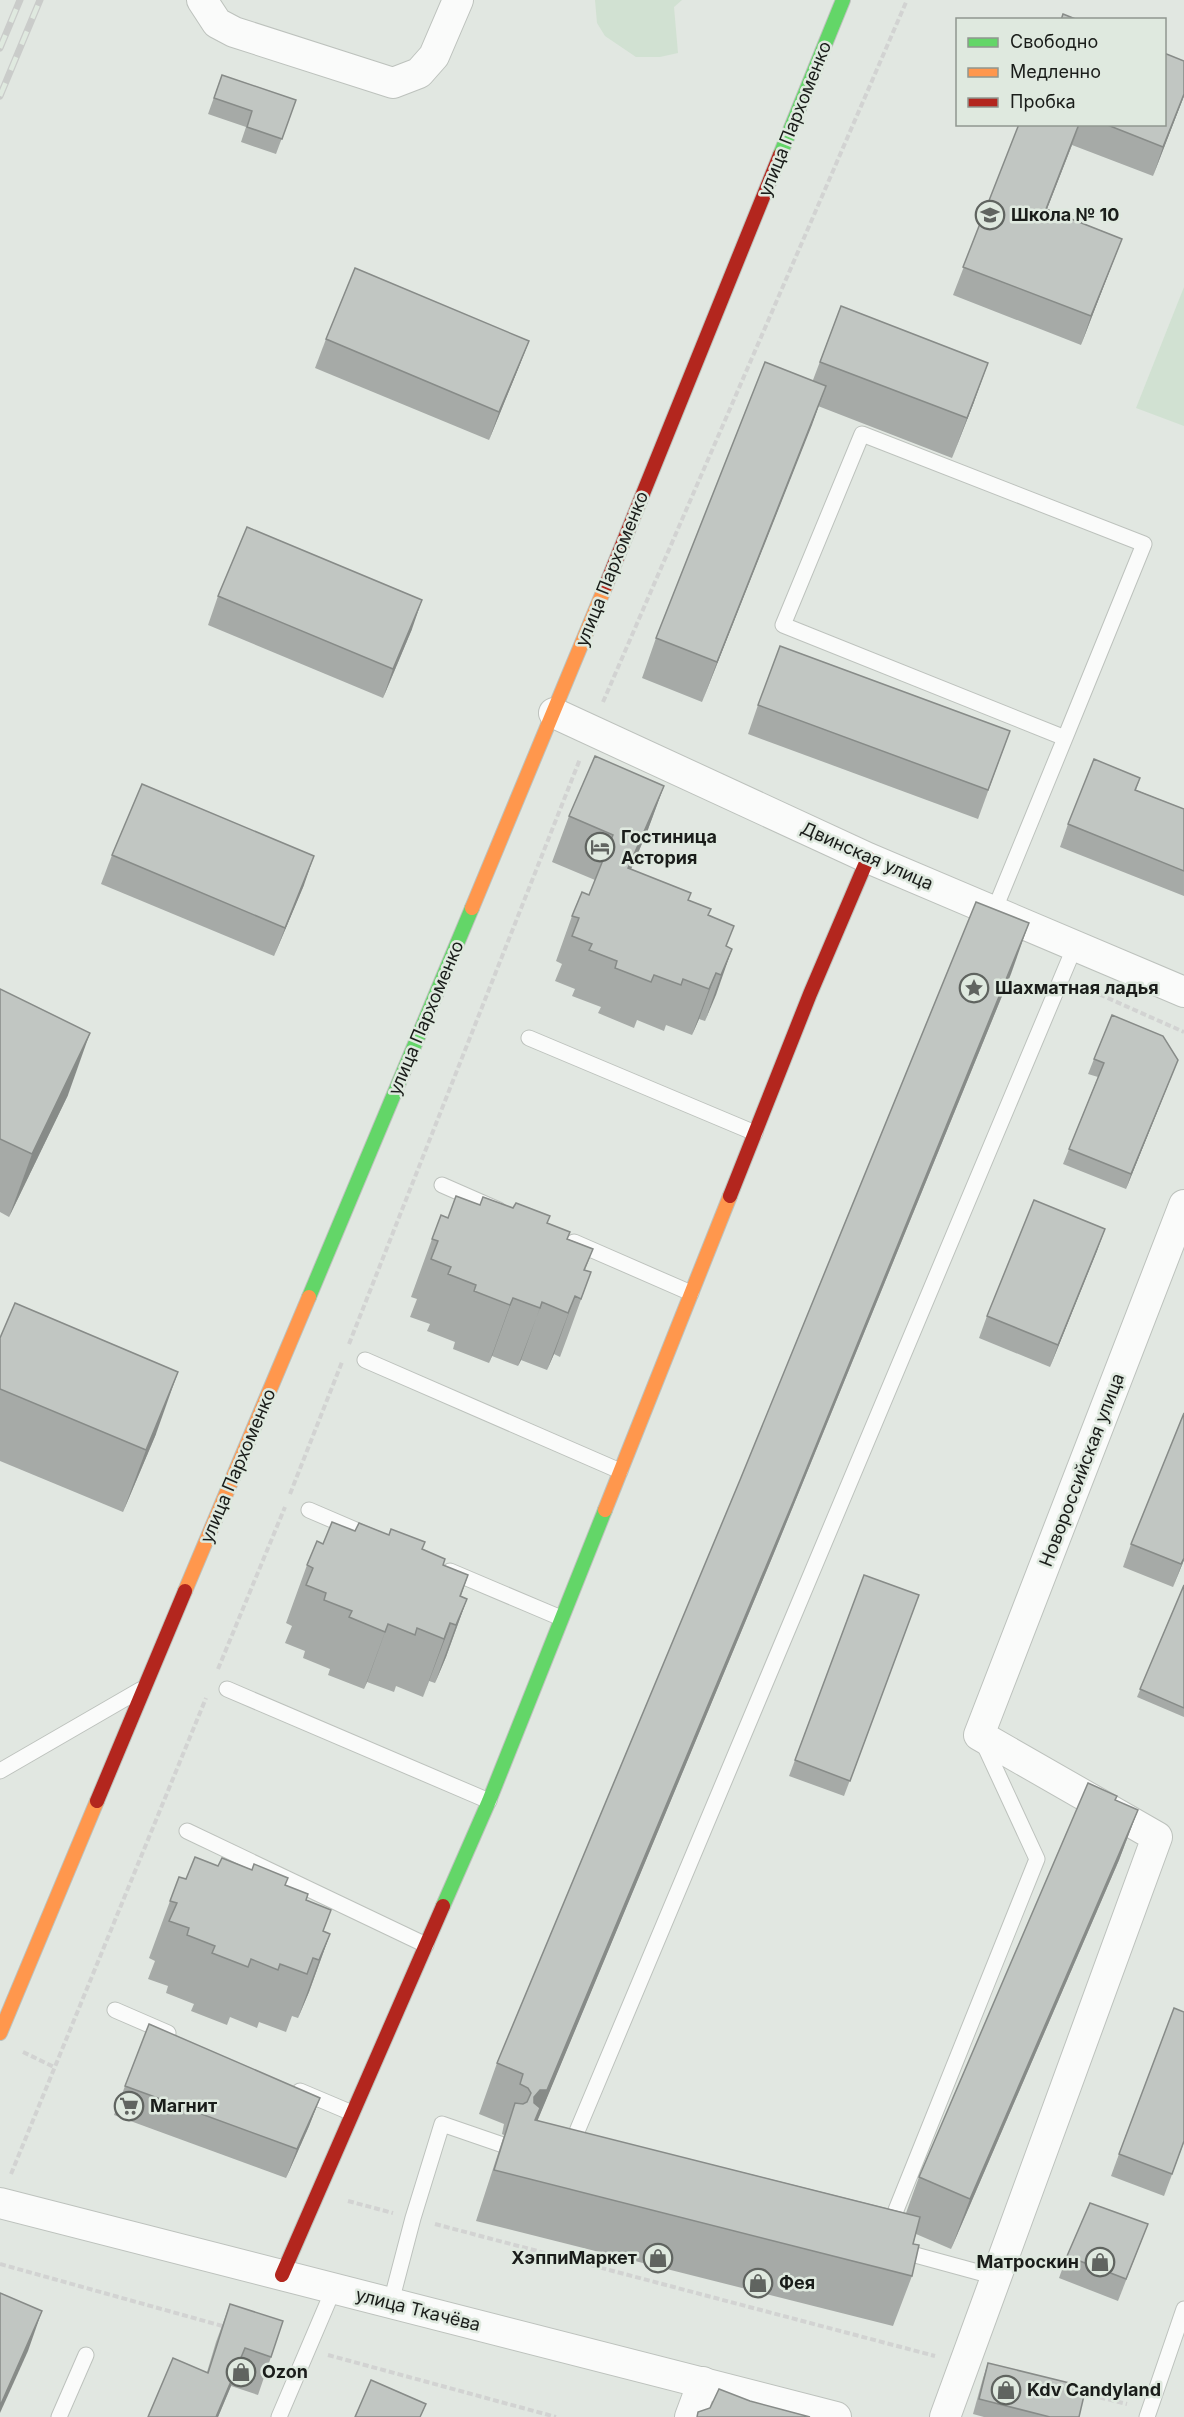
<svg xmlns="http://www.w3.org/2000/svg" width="1184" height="2417" font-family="Inter,sans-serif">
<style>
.green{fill:#d1e1d2}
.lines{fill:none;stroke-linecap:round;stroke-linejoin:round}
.lane-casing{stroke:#bdc2bd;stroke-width:17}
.street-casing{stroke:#bdc2bd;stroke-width:32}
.fast-casing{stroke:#bdc2bd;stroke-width:16}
.slow-casing{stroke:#bdc2bd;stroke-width:16}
.jam-casing{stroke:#bdc2bd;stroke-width:16}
.path{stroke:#d2d3d2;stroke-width:4;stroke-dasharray:6 3;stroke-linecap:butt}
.lane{stroke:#fafbfa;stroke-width:15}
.street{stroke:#fafbfa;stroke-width:30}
.fast{stroke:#63d668;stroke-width:14}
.slow{stroke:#ff974d;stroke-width:14}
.jam{stroke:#b3261e;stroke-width:14}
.rail-casing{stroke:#caccca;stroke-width:7}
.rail{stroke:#dfe9df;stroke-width:4.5;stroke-dasharray:14;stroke-linecap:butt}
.wall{fill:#a6aaa7}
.shaded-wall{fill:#878b88}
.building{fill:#c1c6c2;stroke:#878b88;stroke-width:1.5}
.labels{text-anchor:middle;stroke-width:5;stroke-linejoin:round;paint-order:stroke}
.street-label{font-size:18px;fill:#1a1d1a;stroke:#dfe9df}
.poi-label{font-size:18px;font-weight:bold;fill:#1a1d1a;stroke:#dfe9df;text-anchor:start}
</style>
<rect width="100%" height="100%" fill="#e1e7e1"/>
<g class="green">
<polygon points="595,0 682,0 674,7 678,53 660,57 636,57 605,36 597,23"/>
<polygon points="1184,287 1184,426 1136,408"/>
</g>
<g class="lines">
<g class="lane-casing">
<g id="lane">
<polyline points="994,911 1065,738 783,625 862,434 1144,544 1065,738"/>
<polyline points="529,1038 755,1133"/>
<polyline points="442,1185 499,1210"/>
<polyline points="574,1242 691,1293"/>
<polyline points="365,1360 620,1471"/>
<polyline points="309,1510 372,1537"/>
<polyline points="450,1571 561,1618"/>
<polyline points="227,1689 489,1801"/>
<polyline points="0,1771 140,1690"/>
<polyline points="187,1831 426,1945"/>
<polyline points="115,2010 168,2033"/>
<polyline points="300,2091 352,2113"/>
<polyline points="570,2148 1075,946"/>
<polyline points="888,2230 1037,1859 982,1740"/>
<polyline points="908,2253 996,2277"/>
<polyline points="391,2302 413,2218 442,2124 503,2145"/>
<polyline points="59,2417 86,2355"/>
<polyline points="279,2417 334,2288"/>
<polyline points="1147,2417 1184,2309"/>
</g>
</g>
<g class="street-casing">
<g id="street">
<polyline points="202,0 217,23 234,32 393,83 419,73 434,56 458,0"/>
<polyline points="554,713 868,858 1184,992"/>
<polyline points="0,2203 836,2417"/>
<polyline points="690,2417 703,2382"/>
<polyline points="945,2417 1157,1837 979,1735 1184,1205"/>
</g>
</g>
<g class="fast-casing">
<g id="fast">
<polyline points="780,155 843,0"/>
<polyline points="309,1297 472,908"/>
<polyline points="443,1906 489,1801 605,1510"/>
</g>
</g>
<g class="slow-casing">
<g id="slow">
<polyline points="472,908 606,585"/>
<polyline points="605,1510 730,1196"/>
<polyline points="185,1591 309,1297"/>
<polyline points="0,2033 97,1801"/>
</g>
</g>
<g class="jam-casing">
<g id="jam">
<polyline points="606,585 780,155"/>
<polyline points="730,1196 810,994 868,858"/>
<polyline points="97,1801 185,1591"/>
<polyline points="282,2275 443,1906"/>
</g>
</g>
<g class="path">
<polyline points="603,702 907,0"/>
<polyline points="1083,987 1184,1032"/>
<polyline points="349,1344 580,759"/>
<polyline points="290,1494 342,1362"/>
<polyline points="218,1669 285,1507"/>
<polyline points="23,2052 54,2067"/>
<polyline points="11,2174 206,1698"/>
<polyline points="348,2201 393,2213"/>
<polyline points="435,2224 935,2356"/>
<polyline points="0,2264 226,2327"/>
<polyline points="328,2355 556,2417"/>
<polyline points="1082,2393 1127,2404"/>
</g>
<use href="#lane" class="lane"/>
<use href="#street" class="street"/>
<use href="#fast" class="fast"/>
<use href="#slow" class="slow"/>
<use href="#jam" class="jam"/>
<g class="rail-casing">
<g id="rail">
<polyline points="0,48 20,0"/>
<polyline points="0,96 40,0"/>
</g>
</g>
<use href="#rail" class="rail"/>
</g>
<g class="wall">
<polygon points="222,75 296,100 276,154 241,142 246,127 208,114"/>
<polygon points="1184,96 1153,176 1072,145 1047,209 1122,239 1081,345 953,295 1019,124 1164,124"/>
<polygon points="841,306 974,402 952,458 818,406 702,702 642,678 656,638 813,380"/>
<polygon points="326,339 529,341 518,369 489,440 315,368"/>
<polygon points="218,596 412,629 383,698 208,625"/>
<polygon points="758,705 1010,731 978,819 748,734"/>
<polygon points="1140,778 1136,790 1184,809 1184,896 1060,847 1068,824"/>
<polygon points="664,786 647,832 631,869 688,900 709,915 726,947 732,949 705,1021 699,1019 692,1035 666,1025 664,1031 637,1020 634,1028 598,1013 601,1007 572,996 575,989 555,981 562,964 556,961 572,916 589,895 595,880 552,862 569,816"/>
<polygon points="112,855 304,885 274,956 101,884"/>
<polygon points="1011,974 774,1553 537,2121 906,2213 919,2177 1115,1800 1138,1810 1119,1860 951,2249 916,2234 913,2244 912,2276 893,2326 476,2221 504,2135 502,2134 504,2124 479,2114 497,2063"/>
<polygon points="0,989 68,1095 9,1217 0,1212"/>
<polygon points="1094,1059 1172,1075 1126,1189 1063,1164 1098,1077 1088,1074"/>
<polygon points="480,1205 547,1223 568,1239 593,1249 585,1270 591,1272 570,1330 560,1357 554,1354 547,1370 521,1360 518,1366 492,1356 489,1363 453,1349 455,1342 427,1331 430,1324 410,1317 417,1299 411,1297 432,1239 448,1218"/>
<polygon points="1105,1229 1050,1367 979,1338 987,1316"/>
<polygon points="0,1338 156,1434 123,1512 0,1461"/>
<polygon points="355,1531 422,1549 443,1565 468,1575 461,1596 467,1599 446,1657 435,1683 429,1681 423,1697 396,1686 394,1692 367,1682 364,1689 328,1675 330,1669 303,1658 305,1651 285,1643 292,1626 286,1623 307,1565 323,1544"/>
<polygon points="1131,1544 1184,1560 1173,1587 1123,1567"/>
<polygon points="1184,1585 1184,1717 1137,1697"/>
<polygon points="919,1595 844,1796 789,1776 795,1760"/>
<polygon points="218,1866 286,1885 306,1900 331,1910 323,1931 330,1934 309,1992 298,2018 292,2016 286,2032 259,2022 257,2028 230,2017 227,2025 191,2011 194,2004 166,1993 168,1986 148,1979 155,1961 149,1958 170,1901 186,1879"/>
<polygon points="125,2086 320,2098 309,2126 286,2178 114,2115"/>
<polygon points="1184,2142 1164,2196 1111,2176 1119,2154"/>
<polygon points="1148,2224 1118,2301 1059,2278 1067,2256"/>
<polygon points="230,2304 271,2357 258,2395 231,2386 218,2417 148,2417 207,2372 216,2342"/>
<polygon points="988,2363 1079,2417 984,2417 973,2414 983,2378"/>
</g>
<g class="shaded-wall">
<polygon points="1184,94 1184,96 1153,176 1163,147"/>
<polygon points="1080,124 1072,145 1036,237 1046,209"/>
<polygon points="1122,239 1111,267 1081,345 1091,316"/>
<polygon points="529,341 518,369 489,440 499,412"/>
<polygon points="988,363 974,402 952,458 967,418"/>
<polygon points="826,386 812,425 702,702 717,662"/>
<polygon points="422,600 412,629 383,698 393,669"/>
<polygon points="664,786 647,832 612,913 628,868"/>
<polygon points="314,856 304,885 274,956 285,928"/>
<polygon points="1029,923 1011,974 774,1553 529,2141 534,2097"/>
<polygon points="732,949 716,995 705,1021 721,975"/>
<polygon points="716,973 699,1019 692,1035 709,989"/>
<polygon points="90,1033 68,1095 9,1217 32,1154"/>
<polygon points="1178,1060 1172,1075 1126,1189 1131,1174"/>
<polygon points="1105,1229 1097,1251 1050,1367 1058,1345"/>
<polygon points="575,1296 554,1354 547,1370"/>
<polygon points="513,1298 492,1356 489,1363 510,1305"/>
<polygon points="542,1302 521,1360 518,1366 540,1308"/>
<polygon points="178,1372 156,1434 123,1512 146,1450"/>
<polygon points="1184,1558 1184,1560 1173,1587"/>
<polygon points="468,1575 451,1623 423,1697 444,1639"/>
<polygon points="467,1599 446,1657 435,1683 456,1625"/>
<polygon points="388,1624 367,1682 364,1689 385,1632"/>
<polygon points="1138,1810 1119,1860 951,2249 970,2199"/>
<polygon points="330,1934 309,1992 298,2018 319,1960"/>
<polygon points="320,2098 309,2126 286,2178 297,2149"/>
<polygon points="42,2311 28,2351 0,2413 0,2406"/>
<polygon points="245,2348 231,2386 218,2417 216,2417"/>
</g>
<g class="building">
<polygon points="1063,14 1078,20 1061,20"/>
<polygon points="1164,53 1184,61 1184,94 1163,147 1105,124 1164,124"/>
<polygon points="222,75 296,100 282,139 247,127 252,111 214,98"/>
<polygon points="1019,124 1079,124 1046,209 1122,239 1091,316 963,267"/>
<polygon points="355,268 529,341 499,412 326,339"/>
<polygon points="841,306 988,363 967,418 820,362"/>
<polygon points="765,362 826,386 717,662 656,638"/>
<polygon points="247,527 422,600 393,669 218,596"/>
<polygon points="780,646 1010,731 988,790 758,705"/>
<polygon points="595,756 664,786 628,868 691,893 688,900 711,909 708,915 734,926 726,946 732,949 721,975 716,973 709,989 683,979 681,985 654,975 651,982 615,968 617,961 589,950 592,944 572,936 579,918 572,916 582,892 589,895 613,835 569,816"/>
<polygon points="1094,759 1140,778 1135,790 1184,809 1184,871 1068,824"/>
<polygon points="142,784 314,856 285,928 112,855"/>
<polygon points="976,902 1029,923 793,1502 547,2090 540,2090 534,2097 534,2103 540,2108 535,2120 920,2217 913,2244 919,2245 912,2276 494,2170 515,2103 523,2104 527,2102 531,2093 528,2088 520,2084 523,2074 497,2063 740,1480"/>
<polygon points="0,989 90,1033 32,1154 0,1139"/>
<polygon points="1112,1015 1163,1036 1178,1060 1131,1174 1069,1149 1104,1063 1094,1059"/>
<polygon points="456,1196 480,1205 483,1197 513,1208 516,1203 550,1216 547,1223 570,1232 567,1239 593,1249 584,1270 591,1272 581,1299 575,1296 568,1313 542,1302 540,1308 513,1298 510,1305 474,1291 476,1285 448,1274 451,1267 431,1259 438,1241 432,1239 441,1215 448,1218"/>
<polygon points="1034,1200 1105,1229 1058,1345 987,1316"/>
<polygon points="15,1303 178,1372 146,1450 0,1389 0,1338"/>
<polygon points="1184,1413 1184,1558 1181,1564 1131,1544"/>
<polygon points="332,1522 355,1531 359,1523 389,1535 391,1529 425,1542 422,1549 445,1559 443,1565 468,1575 460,1596 467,1599 456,1625 450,1623 444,1639 417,1628 415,1635 388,1624 385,1632 349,1617 352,1611 324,1600 326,1593 306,1585 313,1568 307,1565 317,1541 323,1544"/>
<polygon points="864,1575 919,1595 850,1781 795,1760"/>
<polygon points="1184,1585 1184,1708 1140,1689"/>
<polygon points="1088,1783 1117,1796 1115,1800 1138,1810 970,2199 919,2177"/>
<polygon points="195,1857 218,1866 222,1858 252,1870 254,1864 288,1878 285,1885 308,1894 306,1900 331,1910 323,1931 330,1934 319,1960 313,1958 307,1974 280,1964 278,1970 251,1959 248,1967 212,1953 215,1946 187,1935 189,1928 169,1921 177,1903 170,1901 179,1877 186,1879"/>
<polygon points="1174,2008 1184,2012 1184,2141 1172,2174 1119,2154"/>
<polygon points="149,2024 320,2098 297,2149 125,2086"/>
<polygon points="1090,2203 1148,2224 1126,2279 1067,2256"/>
<polygon points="0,2293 42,2311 0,2406"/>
<polygon points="230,2304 283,2321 271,2357 245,2348 216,2417 148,2417 173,2358 208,2373"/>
<polygon points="988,2363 1086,2387 1079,2417 1050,2417 979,2399"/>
<polygon points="371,2380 426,2404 420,2417 355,2417"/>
<polygon points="719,2389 750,2401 810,2417 697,2417 698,2412 710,2408"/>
</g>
<defs>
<g id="school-ring" transform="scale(1.5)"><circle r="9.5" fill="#dfe9df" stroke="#606460" stroke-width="1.5"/><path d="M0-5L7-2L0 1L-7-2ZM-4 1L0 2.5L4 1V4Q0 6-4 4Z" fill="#606460"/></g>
<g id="hotel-ring" transform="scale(1.5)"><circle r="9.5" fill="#dfe9df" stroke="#606460" stroke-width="1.5"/><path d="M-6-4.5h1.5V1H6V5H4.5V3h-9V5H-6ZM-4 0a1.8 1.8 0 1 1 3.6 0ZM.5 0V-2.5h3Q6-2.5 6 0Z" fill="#606460"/></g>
<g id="sight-ring" transform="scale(1.5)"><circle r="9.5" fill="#dfe9df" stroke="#606460" stroke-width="1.5"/><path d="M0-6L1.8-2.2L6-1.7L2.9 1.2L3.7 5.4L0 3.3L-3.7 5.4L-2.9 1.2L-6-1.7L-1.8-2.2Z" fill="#606460"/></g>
<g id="supermarket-ring" transform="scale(1.5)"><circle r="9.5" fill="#dfe9df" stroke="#606460" stroke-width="1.5"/><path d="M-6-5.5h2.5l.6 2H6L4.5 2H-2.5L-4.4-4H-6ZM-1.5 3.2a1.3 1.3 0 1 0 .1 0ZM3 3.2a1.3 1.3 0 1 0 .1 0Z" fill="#606460"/></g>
<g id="shop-ring" transform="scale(1.5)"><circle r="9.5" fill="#dfe9df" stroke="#606460" stroke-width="1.5"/><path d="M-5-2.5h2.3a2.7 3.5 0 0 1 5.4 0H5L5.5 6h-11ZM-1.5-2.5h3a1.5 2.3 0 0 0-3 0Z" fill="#606460"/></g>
</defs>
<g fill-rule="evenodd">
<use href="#school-ring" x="990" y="215"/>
<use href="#hotel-ring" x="600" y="847"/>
<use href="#sight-ring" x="974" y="988"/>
<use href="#supermarket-ring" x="129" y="2106"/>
<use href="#shop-ring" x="658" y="2258"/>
<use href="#shop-ring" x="1100" y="2262"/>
<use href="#shop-ring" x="758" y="2283"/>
<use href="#shop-ring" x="241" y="2372"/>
<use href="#shop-ring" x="1006" y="2390"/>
</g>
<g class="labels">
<g class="street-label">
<text transform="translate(795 119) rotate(-68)" y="6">улица Пархоменко</text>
<text transform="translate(612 569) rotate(-68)" y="6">улица Пархоменко</text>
<text transform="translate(867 856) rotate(24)" y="6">Двинская улица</text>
<text transform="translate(426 1018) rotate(-67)" y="6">улица Пархоменко</text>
<text transform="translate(238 1466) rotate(-67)" y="6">улица Пархоменко</text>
<text transform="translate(1082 1470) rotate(-69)" y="6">Новороссийская улица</text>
<text transform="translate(418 2310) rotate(14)" y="6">улица Ткачёва</text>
</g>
<g class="poi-label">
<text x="1011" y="221">Школа № 10</text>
<text x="621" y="843">Гостиница<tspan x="621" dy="21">Астория</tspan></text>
<text x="995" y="994">Шахматная ладья</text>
<text x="150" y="2112">Магнит</text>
<text x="637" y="2264" text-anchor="end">ХэппиМаркет</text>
<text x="1079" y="2268" text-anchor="end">Матроскин</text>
<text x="779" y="2289">Фея</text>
<text x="262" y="2378">Ozon</text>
<text x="1027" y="2396">Kdv Candyland</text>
</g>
</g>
<rect x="956" y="18" width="210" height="108" fill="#dfe9df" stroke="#909790" stroke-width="1.5"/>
<rect x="968" y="38" width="30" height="9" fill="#63d668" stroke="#909790" stroke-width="1.5"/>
<text x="1010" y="48" font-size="18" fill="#1a1d1a">Свободно</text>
<rect x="968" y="68" width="30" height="9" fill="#ff974d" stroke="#909790" stroke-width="1.5"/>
<text x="1010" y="78" font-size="18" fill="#1a1d1a">Медленно</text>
<rect x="968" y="98" width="30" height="9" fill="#b3261e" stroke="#909790" stroke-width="1.5"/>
<text x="1010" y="108" font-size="18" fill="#1a1d1a">Пробка</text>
</svg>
